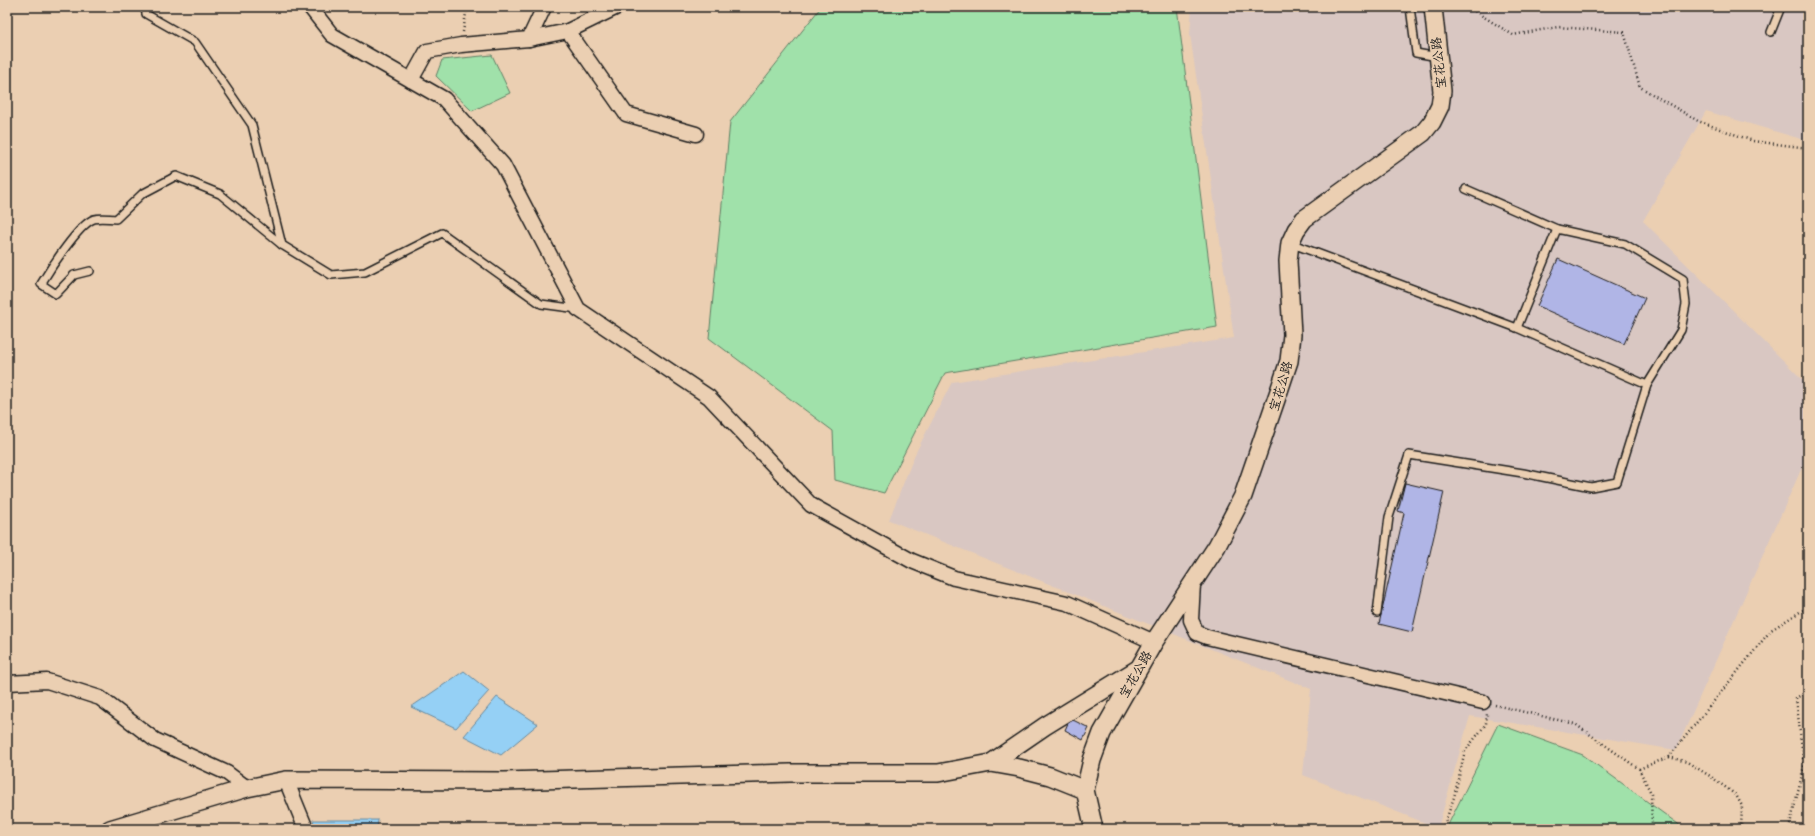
<svg xmlns="http://www.w3.org/2000/svg" width="1815" height="836" font-family="'Indie Flower','LXGW WenKai TC',sans-serif">
<style>
.built{fill:#d9c7c2}
.green{fill:#a0e1aa;stroke:#5e7e63}
.water{fill:#95d0f5;stroke:#65889e}
.building{fill:#b0b5e6;stroke:#1c1c1c}
.lines{fill:none;stroke-linecap:round;stroke-linejoin:round}
.service-casing{stroke:#1c1c1c;stroke-width:10}
.minor-casing{stroke:#1c1c1c;stroke-width:17}
.tertiary-casing{stroke:#1c1c1c;stroke-width:20}
.path{stroke:#1c1c1c;stroke-width:2.5;stroke-dasharray:1 3;stroke-linecap:butt}
.service{stroke:#ebcfb2;stroke-width:7}
.minor{stroke:#ebcfb2;stroke-width:14}
.tertiary{stroke:#ebcfb2;stroke-width:17}
.labels{text-anchor:middle;stroke-width:3;stroke-linejoin:round;paint-order:stroke}
.street-label{font-size:13px;fill:#1c1c1c;stroke:#ebcfb2}
</style>
<rect width="100%" height="100%" fill="#ebcfb2"/>
<filter id="ink" filterUnits="userSpaceOnUse"><feTurbulence type="fractalNoise" baseFrequency=".025" numOctaves="2"/><feDisplacementMap in="SourceGraphic" scale="8" xChannelSelector="R" yChannelSelector="G"/><feConvolveMatrix kernelMatrix="1 2 1 2 8 2 1 2 1" color-interpolation-filters="sRGB"/></filter>
<g filter="url(#ink)">
<polygon class="built" points="1192,7 1808,7 1808,141 1706,111 1643,221 1808,385 1808,454 1676,750 1470,716 1438,828 1303,775 1311,689 889,520 915,454 952,382 1234,338 1190,34"/>
<g class="green">
<polygon points="821,7 1177,7 1217,327 945,373 884,493 835,480 833,431 709,338 730,122"/>
<polygon points="492,55 510,93 472,111 436,76 442,60"/>
<polygon points="1498,724 1583,755 1685,829 1446,829"/>
</g>
<g class="water">
<polygon points="464,671 489,691 456,728 411,707"/>
<polygon points="497,697 538,724 501,755 464,736"/>
<polygon points="313,820 378,820 377,829 316,829"/>
</g>
<g class="building">
<polygon points="1558,259 1645,298 1624,344 1537,306"/>
<polygon points="1405,483 1444,492 1412,632 1379,624 1404,513 1398,511"/>
<polygon points="1073,720 1089,728 1083,740 1065,730 1068,723"/>
</g>
<g class="lines">
<g class="service-casing">
<g id="service">
<polyline points="145,7 146,14 195,42 252,125 282,245 331,275 365,272 442,233 541,304 578,309"/>
<polyline points="1410,7 1416,53 1438,57"/>
<polyline points="1771,32 1781,7"/>
<polyline points="1290,243 1517,328 1647,385"/>
<path d="M 90,271 L 74,275 L 56,294 L 41,284 C 50,269 79,224 94,219 C 101,217 110,219 116,219 L 142,194 L 176,176 L 220,194 L 282,245"/>
<polyline points="1517,328 1557,229"/>
<polyline points="1377,613 1389,517 1409,455 1523,473 1591,487 1617,482 1647,385 1681,330 1686,304 1683,279 1625,244 1557,229 1466,189"/>
</g>
</g>
<g class="minor-casing">
<g id="minor">
<polyline points="310,7 332,35 444,99 503,165 578,309 709,397 811,505 912,561 954,578 1067,603 1154,642"/>
<polyline points="568,31 617,7"/>
<polyline points="529,39 568,31 626,114 696,134"/>
<polyline points="411,80 427,51 461,45 529,39 544,7"/>
<polyline points="1193,583 1191,620 1197,633 1207,637 1483,702"/>
<polyline points="7,683 47,681 100,698 155,740 227,773 247,788"/>
<polyline points="286,780 306,829"/>
</g>
</g>
<g class="tertiary-casing">
<g id="tertiary">
<polyline points="991,763 1045,726 1136,670"/>
<polyline points="110,829 247,788 286,780 504,781 790,773 938,773 991,763 1019,768 1050,776 1085,790"/>
<polyline points="1094,829 1085,790 1092,760 1102,733 1154,642 1217,546 1243,496 1280,388 1289,361 1292,335 1288,261 1290,243 1296,230 1304,219 1423,133 1432,122 1440,106 1442,91 1433,7"/>
</g>
</g>
<g class="path">
<polyline points="1468,7 1513,35 1558,27 1624,32 1640,87 1698,121 1753,141 1808,148"/>
<polyline points="463,32 467,7"/>
<polyline points="1495,705 1575,724 1639,769 1651,793 1652,829"/>
<polyline points="1669,757 1687,762 1710,776 1736,795 1742,806 1741,829"/>
<polyline points="1639,769 1669,757 1771,630 1808,607"/>
<polyline points="1443,829 1454,797 1465,751 1486,724 1487,714"/>
<polyline points="1789,829 1804,766 1796,698 1808,691"/>
</g>
<use href="#service" class="service"/>
<use href="#minor" class="minor"/>
<use href="#tertiary" class="tertiary"/>
</g>
</g>
<g class="labels">
<g class="street-label">
<text transform="translate(1438 63) rotate(-96)" y="5">宝花公路</text>
<text transform="translate(1280 386) rotate(-73)" y="5">宝花公路</text>
<text transform="translate(1135 674) rotate(-60)" y="5">宝花公路</text>
</g>
</g>
<rect width="1815" height="836" fill="none" stroke="#ebcfb2" stroke-width="24"/>
<rect x="12" y="12" width="1791" height="812" fill="none" stroke="#1c1c1c" stroke-width="1.5" filter="url(#ink)"/>
</svg>
